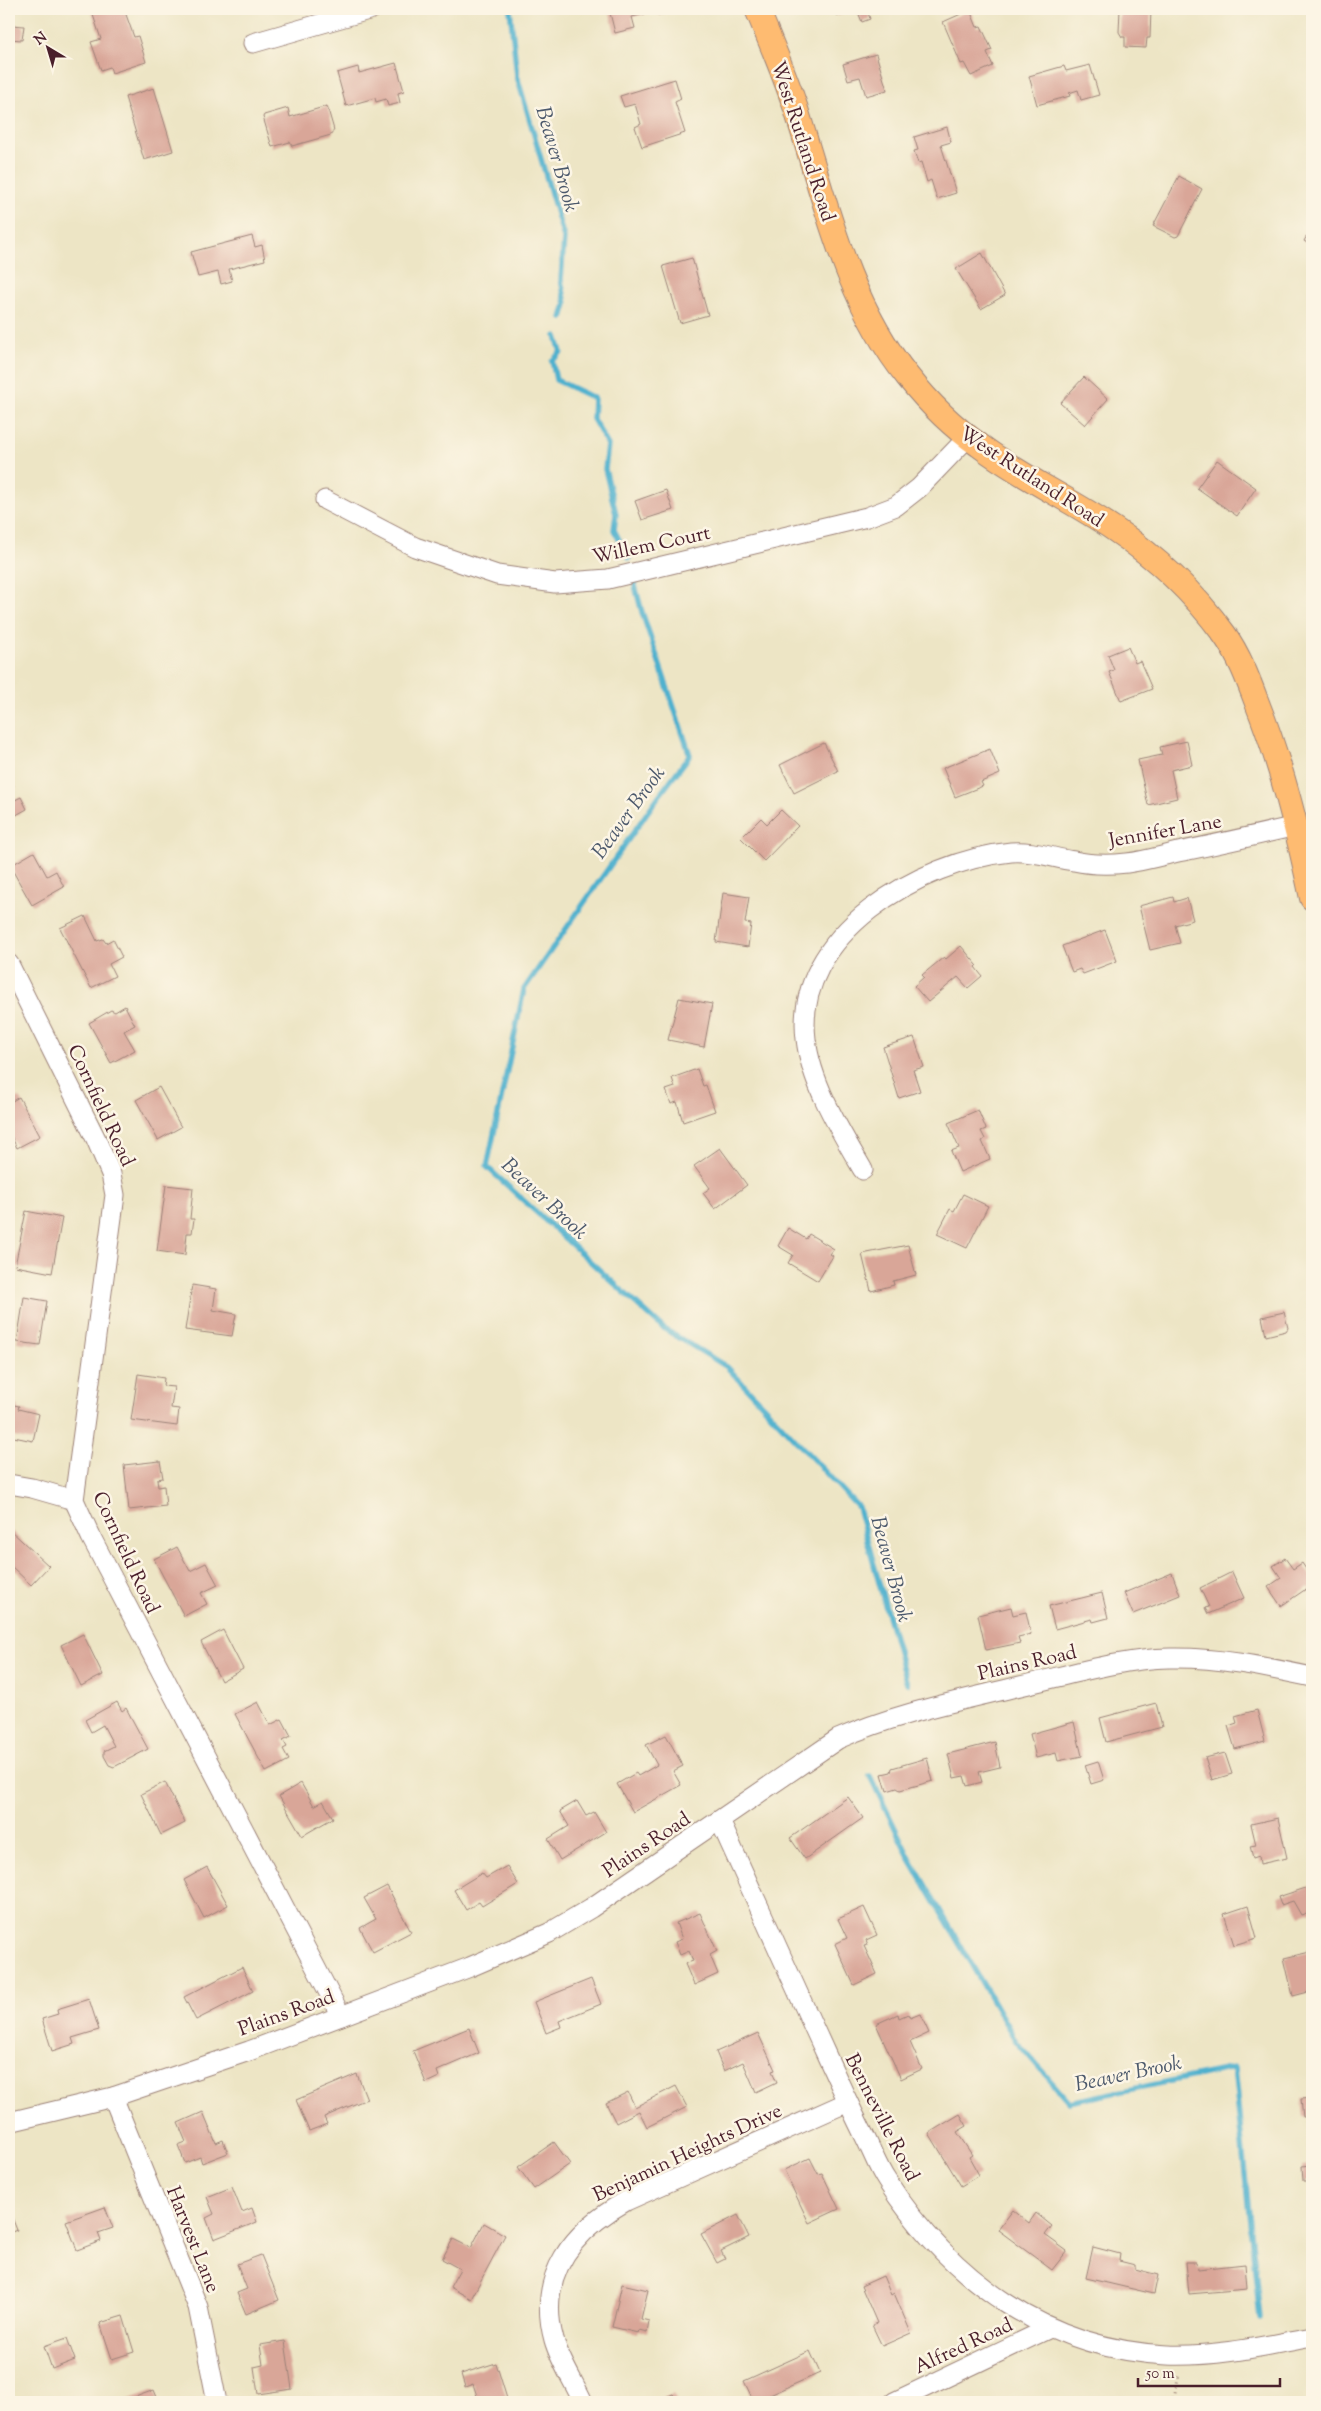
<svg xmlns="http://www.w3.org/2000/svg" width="1321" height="2411" font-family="'Sorts Mill Goudy',serif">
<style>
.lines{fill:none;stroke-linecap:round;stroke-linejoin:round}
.stream{stroke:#50b1ce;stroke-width:5.5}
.building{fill:#d9a698}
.minor-casing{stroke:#9c8278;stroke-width:21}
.major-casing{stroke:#9c8278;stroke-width:26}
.path{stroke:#9c8278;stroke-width:3;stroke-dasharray:1 4;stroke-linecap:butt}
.minor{stroke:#fff;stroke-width:19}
.major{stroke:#febb71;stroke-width:24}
.labels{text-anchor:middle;stroke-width:5;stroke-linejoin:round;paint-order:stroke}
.street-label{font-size:20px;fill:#4a1f2b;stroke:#fcf5e5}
.water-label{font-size:21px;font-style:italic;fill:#4c596c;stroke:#fcf5e5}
</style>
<rect width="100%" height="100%" fill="#fcf5e5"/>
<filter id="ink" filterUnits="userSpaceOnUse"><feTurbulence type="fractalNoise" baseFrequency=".02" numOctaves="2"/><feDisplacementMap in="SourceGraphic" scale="10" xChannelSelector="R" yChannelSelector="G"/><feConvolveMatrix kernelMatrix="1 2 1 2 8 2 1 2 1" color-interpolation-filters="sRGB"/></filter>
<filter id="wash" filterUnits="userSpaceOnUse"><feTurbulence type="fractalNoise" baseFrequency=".0096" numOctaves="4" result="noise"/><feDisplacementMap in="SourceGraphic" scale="20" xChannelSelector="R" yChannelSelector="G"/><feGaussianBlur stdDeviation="1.12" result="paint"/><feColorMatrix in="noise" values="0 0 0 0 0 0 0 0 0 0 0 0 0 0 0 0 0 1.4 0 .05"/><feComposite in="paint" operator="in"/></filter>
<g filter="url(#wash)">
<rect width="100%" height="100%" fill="#ede5c5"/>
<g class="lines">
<g class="stream">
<polyline points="510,9 517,76 564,238 561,280 566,304 562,318"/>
<polyline points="556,336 561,352 552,361 556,380 594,398 593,419 608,445 605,469 616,514 614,530 629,558"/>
<polyline points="634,582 642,612 690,755 658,797 524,989 487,1167 663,1328 727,1367 858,1507 907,1684"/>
<polyline points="870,1776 910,1859 1016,2041 1069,2102 1234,2068 1260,2319"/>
</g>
</g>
<g id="blocks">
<g class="building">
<polygon points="91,9 124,9 134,37 138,36 146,62 112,73 110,67 101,70 91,42 101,39"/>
<polygon points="609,9 665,9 666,13 658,15 657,11 632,17 635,28 615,33"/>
<polygon points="832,9 855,9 838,16"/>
<polygon points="867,9 870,19 862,22 858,12"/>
<polygon points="1120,9 1151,9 1150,38 1147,38 1146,48 1125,47 1125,37 1122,37 1119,32"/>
<polygon points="970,10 977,27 981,26 992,50 987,52 993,66 971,76 964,63 961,64 943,22"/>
<polygon points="11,25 24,26 22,40 9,39"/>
<polygon points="876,54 887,90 866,96 860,77 848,80 843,64"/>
<polygon points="396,63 404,91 398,93 400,103 388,106 386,99 376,102 375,98 346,106 337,73 358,67 359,73"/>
<polygon points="1090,65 1099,95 1081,100 1078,90 1069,93 1070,96 1037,105 1029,76 1064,66 1066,71"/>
<polygon points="675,79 681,99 675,102 685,133 642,147 635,127 641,124 635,104 624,107 620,96"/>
<polygon points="154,88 173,151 144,160 125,97"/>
<polygon points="327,106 334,130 331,135 292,146 290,142 272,147 263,117 264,115 288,108 290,117"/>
<polygon points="947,127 951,142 941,145 956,193 937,199 931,180 927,182 921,162 918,163 914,151 918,150 914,137"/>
<polygon points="1179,176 1202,189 1178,236 1175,237 1153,226"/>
<polygon points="1312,227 1312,246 1304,241"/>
<polygon points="252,236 255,247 262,245 265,260 229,269 232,281 221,284 218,272 198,277 191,252"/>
<polygon points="982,253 1005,295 981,309 956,269"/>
<polygon points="692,258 708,315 680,323 663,266"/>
<polygon points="1084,377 1108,399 1085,425 1060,403"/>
<polygon points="1217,460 1256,488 1237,516 1197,488"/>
<polygon points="666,490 673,510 642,520 635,501"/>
<polygon points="1128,647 1135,663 1140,661 1152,689 1121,701 1109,672 1114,670 1108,655"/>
<polygon points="1187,741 1192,765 1171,770 1177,798 1148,805 1138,760 1162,755 1160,747"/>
<polygon points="824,743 838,771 794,793 780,765"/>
<polygon points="990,749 1000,774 981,782 983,786 955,797 943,768"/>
<polygon points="9,776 14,786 9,789 15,800 21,797 27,809 9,819"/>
<polygon points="781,810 798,826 764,861 741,838 761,818 767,824"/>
<polygon points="34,852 47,876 56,871 64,887 32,905 10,866"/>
<polygon points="723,893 749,897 745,923 751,924 748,947 716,942"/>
<polygon points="1173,897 1174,902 1187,898 1193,920 1175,925 1180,943 1150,950 1139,906"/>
<polygon points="85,916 97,941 103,939 106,943 113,939 122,957 109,964 115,976 91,988 60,928"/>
<polygon points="1105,930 1117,961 1083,974 1080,969 1072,972 1062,946"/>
<polygon points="961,946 977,965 975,967 982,976 968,988 958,977 928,1002 914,986 924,977 922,975 944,957 946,959"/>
<polygon points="679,998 712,1004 704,1047 668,1040"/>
<polygon points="125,1006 135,1025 124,1031 135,1050 111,1063 89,1023 111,1010 115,1012"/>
<polygon points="914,1037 924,1067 913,1070 920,1091 899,1098 883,1047"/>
<polygon points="697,1069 703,1086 706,1085 715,1111 683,1122 677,1102 671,1104 666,1090 675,1087 672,1078"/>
<polygon points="159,1087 181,1127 158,1140 136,1100"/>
<polygon points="19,1097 40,1136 17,1148 9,1132 9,1103"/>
<polygon points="978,1110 986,1129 981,1131 985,1139 982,1141 990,1159 960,1172 951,1151 959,1148 948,1123"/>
<polygon points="720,1148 747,1185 715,1209 703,1193 710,1188 694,1166"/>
<polygon points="166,1185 193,1188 190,1219 194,1219 192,1233 187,1233 185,1255 157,1251"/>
<polygon points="963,1194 988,1206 967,1248 937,1234 950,1209 954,1211"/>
<polygon points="26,1211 62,1218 52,1273 15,1266"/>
<polygon points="788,1228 806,1239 809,1234 834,1249 830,1254 833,1256 818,1281 788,1263 793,1255 778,1246"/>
<polygon points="908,1245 916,1275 893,1281 894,1285 871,1291 862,1254"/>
<polygon points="192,1285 216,1289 213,1310 236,1314 232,1336 185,1330"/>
<polygon points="24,1297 47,1301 40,1345 17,1342"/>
<polygon points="1284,1312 1288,1328 1286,1331 1266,1336 1262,1317"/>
<polygon points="138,1374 164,1378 163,1386 174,1387 171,1408 179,1409 177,1426 131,1420"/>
<polygon points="9,1388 12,1389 10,1402 9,1401"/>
<polygon points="9,1404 19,1406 18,1409 39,1414 33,1441 9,1436"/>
<polygon points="160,1461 163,1478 157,1479 158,1487 164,1486 166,1506 129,1510 124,1465"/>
<polygon points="9,1529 49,1566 31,1585 9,1564"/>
<polygon points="177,1547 190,1571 206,1563 218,1585 201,1593 207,1604 184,1616 154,1559"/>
<polygon points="1285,1558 1293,1569 1302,1563 1312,1578 1312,1592 1309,1587 1281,1606 1268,1587 1281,1578 1273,1566"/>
<polygon points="1232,1572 1244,1598 1208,1614 1205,1608 1209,1607 1200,1588"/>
<polygon points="1172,1573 1180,1595 1133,1614 1124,1593"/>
<polygon points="1102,1593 1108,1618 1093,1622 1092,1619 1055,1629 1049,1606"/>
<polygon points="1011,1607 1013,1615 1026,1612 1031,1634 1018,1637 1020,1643 986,1650 978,1615"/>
<polygon points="223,1630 243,1669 221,1681 201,1642"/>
<polygon points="83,1634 103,1675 81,1686 61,1645"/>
<polygon points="117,1702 122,1711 126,1708 148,1749 114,1767 109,1765 104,1756 104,1751 114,1746 103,1725 91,1732 85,1720"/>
<polygon points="258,1702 270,1725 282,1719 291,1736 283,1740 287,1747 283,1749 289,1760 266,1772 235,1714"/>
<polygon points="1156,1703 1162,1727 1106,1742 1100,1718"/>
<polygon points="1257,1710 1265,1741 1235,1749 1228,1726 1237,1723 1235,1716"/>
<polygon points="1074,1722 1082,1756 1058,1761 1056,1753 1036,1758 1030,1734"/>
<polygon points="666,1735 683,1766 673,1771 681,1785 633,1812 617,1784 636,1773 638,1776 657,1765 646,1745"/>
<polygon points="995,1742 1000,1767 979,1772 982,1782 967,1786 964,1776 954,1778 948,1754"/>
<polygon points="1225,1753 1232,1774 1212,1780 1205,1758"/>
<polygon points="927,1758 933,1781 900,1790 897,1788 887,1791 882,1774 891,1772 892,1768"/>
<polygon points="1098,1761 1104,1780 1091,1784 1085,1765"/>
<polygon points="165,1782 185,1823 161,1835 141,1794"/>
<polygon points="301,1783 314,1806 323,1801 333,1818 302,1836 279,1796"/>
<polygon points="848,1797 863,1818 805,1859 790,1838"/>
<polygon points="577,1801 586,1816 594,1812 606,1832 560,1860 548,1839 569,1826 560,1811"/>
<polygon points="1278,1818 1287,1858 1260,1864 1259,1856 1253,1858 1250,1846 1256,1845 1251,1824"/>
<polygon points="507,1866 518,1884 482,1906 479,1902 466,1910 454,1890 482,1873 486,1878"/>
<polygon points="207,1867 228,1905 204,1918 184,1880"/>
<polygon points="387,1886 411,1932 373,1952 360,1928 376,1919 364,1898"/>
<polygon points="1312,1886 1312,1911 1301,1915 1293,1901 1281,1905 1278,1897"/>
<polygon points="1248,1906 1257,1938 1234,1945 1224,1914"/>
<polygon points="864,1907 877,1935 866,1940 868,1945 864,1946 877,1974 854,1985 835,1944 847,1938 838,1919"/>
<polygon points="700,1913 717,1951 710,1955 718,1974 694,1985 685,1964 693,1961 689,1951 680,1955 675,1942 682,1939 676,1923"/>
<polygon points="1310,1952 1312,1991 1293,1996 1284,1958"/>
<polygon points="242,1967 253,1991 196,2020 184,1997"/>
<polygon points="591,1979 601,2004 559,2021 561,2027 546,2033 534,2002"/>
<polygon points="89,1999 99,2030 72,2038 74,2044 52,2051 42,2019 58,2014 57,2009"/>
<polygon points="898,2014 899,2018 908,2014 910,2018 920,2014 929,2033 910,2042 922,2069 901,2079 876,2024"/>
<polygon points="469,2028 479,2053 437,2071 439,2077 426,2083 413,2051"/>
<polygon points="758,2033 775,2070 772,2071 777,2082 756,2092 743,2062 724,2071 716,2052"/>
<polygon points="357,2074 367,2099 324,2117 327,2124 309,2131 296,2100"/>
<polygon points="676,2086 687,2107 647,2127 639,2111 616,2123 606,2103 628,2092 635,2107"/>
<polygon points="1312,2098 1312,2116 1303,2117 1301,2099"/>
<polygon points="203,2112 216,2143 223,2140 228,2153 202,2163 200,2157 185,2163 178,2145 186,2142 178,2123"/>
<polygon points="960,2114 967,2126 957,2132 972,2155 969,2157 979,2175 961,2186 929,2133"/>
<polygon points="554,2142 570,2164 534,2189 518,2167"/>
<polygon points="810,2158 818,2174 822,2173 839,2209 809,2223 784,2170"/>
<polygon points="1312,2165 1312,2181 1303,2181 1302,2166"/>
<polygon points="232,2187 242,2212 252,2208 257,2222 214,2239 206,2218 214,2214 207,2197"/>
<polygon points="105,2207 113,2228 98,2233 101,2241 77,2250 66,2221"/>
<polygon points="9,2210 17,2230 9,2233"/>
<polygon points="1013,2210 1029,2223 1036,2213 1052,2226 1045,2235 1067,2251 1052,2270 998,2230"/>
<polygon points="738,2215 749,2237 721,2251 725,2259 717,2263 701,2234"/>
<polygon points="484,2223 505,2235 471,2299 450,2287 460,2269 442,2259 453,2239 471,2248"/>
<polygon points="1093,2247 1120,2254 1119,2261 1135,2265 1135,2269 1158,2275 1154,2294 1086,2278"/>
<polygon points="261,2255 279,2300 246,2314 237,2293 247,2289 237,2264"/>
<polygon points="1186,2262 1197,2262 1198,2269 1245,2264 1247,2289 1189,2294"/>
<polygon points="883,2276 891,2295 894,2293 911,2333 882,2346 872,2325 877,2323 861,2286"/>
<polygon points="622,2284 648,2290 641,2319 649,2321 647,2332 639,2330 638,2333 612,2327"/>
<polygon points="123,2316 134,2352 112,2359 100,2323"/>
<polygon points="67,2338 75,2360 52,2369 44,2346"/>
<polygon points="285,2341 292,2389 258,2394 254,2367 263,2365 260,2345"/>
<polygon points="810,2351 820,2373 754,2402 744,2381"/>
<polygon points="496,2363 508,2402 479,2402 473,2384 465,2387 461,2374"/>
<polygon points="154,2390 159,2402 122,2402"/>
<polygon points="673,2394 677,2402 654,2402"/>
<polygon points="1041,2399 1067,2401 1067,2402 1041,2402"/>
</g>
</g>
</g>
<g filter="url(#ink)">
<use href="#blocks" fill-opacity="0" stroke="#9c8278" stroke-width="1"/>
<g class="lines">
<g class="minor-casing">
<g id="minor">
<polyline points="253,43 372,9"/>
<polyline points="325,500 415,547 497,575 555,583 608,579 867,517 896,506 919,488 968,437"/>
<polyline points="9,964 96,1139 111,1174 115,1195 74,1500 91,1537 341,2016"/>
<path d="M 863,1170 C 841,1132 811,1084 806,1039 C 793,934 921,861 1011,852 C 1032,850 1053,858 1074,861 C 1092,865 1109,865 1127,863 C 1144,861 1161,856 1178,852 C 1218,844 1257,835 1296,826"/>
<polyline points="9,1484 32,1488 74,1500"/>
<path d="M 720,1821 C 751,1890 783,1959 814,2028 C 831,2065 847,2101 865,2137 C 872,2151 878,2168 887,2181 C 951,2280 1046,2349 1167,2355 C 1216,2357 1264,2346 1312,2337"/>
<polyline points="113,2097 198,2307 217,2402"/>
<path d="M 9,2122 L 113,2097 L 249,2051 L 470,1967 L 549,1933 L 591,1908 L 838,1739 C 896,1713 959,1701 1020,1686 C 1069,1675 1119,1659 1170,1658 C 1218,1657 1265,1667 1312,1677"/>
<path d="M 583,2402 C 574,2382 560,2361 554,2340 C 536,2275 573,2231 626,2201 L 848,2102"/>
<polyline points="894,2402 1050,2328"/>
</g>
</g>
<g class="major-casing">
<path id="major" d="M 757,9 C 770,40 784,73 795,106 C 825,199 845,299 908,377 C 928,402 953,427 979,445 C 1021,477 1070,499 1114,529 C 1156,557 1194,593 1224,634 C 1239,655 1248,679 1257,703 C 1282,766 1298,832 1312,898"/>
</g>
<polyline class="path" points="1173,2402 1179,2374"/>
<use href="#minor" class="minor"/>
<use href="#major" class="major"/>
</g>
</g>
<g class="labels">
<g class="street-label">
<text transform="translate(804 141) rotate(72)" y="7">West Rutland Road</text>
<text transform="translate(1032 476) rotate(33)" y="7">West Rutland Road</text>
<text transform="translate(651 544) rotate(-12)" y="7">Willem Court</text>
<text transform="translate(1165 830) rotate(-10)" y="7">Jennifer Lane</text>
<text transform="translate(102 1105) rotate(65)" y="7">Cornfield Road</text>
<text transform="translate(127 1552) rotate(65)" y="7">Cornfield Road</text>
<text transform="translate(1027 1662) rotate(-13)" y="7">Plains Road</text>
<text transform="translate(646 1844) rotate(-34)" y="7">Plains Road</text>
<text transform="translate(286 2012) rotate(-20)" y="7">Plains Road</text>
<text transform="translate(883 2117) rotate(63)" y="7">Benneville Road</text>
<text transform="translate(687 2152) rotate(-25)" y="7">Benjamin Heights Drive</text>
<text transform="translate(194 2239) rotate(68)" y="7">Harvest Lane</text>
<text transform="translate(963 2345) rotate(-25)" y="7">Alfred Road</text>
</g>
<g class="water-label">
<text transform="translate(558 159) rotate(74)" y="7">Beaver Brook</text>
<text transform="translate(628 812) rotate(-54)" y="7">Beaver Brook</text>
<text transform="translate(545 1198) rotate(43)" y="7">Beaver Brook</text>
<text transform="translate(892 1569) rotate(75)" y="7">Beaver Brook</text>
<text transform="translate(1128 2073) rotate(-12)" y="7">Beaver Brook</text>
</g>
</g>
<rect width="1321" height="2411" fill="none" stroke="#fcf5e5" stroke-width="30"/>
<g transform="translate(48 48) rotate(322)" stroke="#fcf5e5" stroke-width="4" paint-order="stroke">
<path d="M0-4L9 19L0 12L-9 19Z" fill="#4a1f2b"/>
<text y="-8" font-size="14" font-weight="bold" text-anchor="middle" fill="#4a1f2b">N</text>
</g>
<path d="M1138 2378v8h142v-8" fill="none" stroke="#4a1f2b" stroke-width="2.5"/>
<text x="1146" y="2378" font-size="15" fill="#4a1f2b" stroke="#fcf5e5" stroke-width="4" paint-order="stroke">50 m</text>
</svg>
